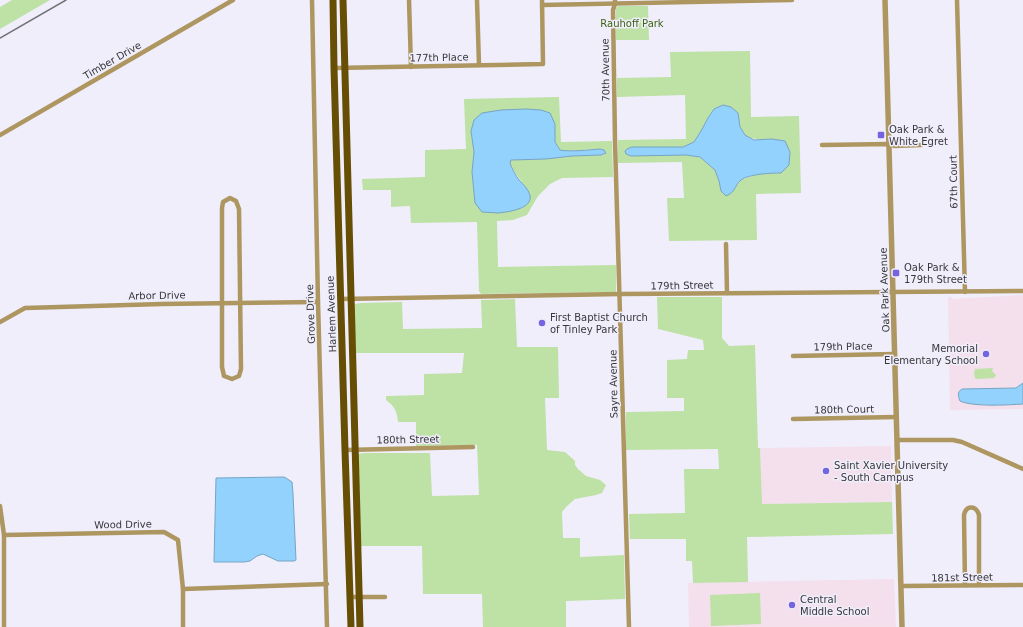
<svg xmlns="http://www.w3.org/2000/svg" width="1023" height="627" font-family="'DejaVu Sans',sans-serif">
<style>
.education{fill:#f4dfed}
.green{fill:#bee1a5;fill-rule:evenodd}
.water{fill:#92d2fd;stroke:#77a4c3}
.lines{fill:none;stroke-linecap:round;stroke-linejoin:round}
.minor{stroke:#ad9660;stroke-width:4.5}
.tertiary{stroke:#ad9660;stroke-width:5.5}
.primary{stroke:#674e05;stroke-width:7}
.rail{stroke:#727178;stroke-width:1.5}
.poi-dot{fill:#7564df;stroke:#f0eefb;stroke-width:1.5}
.labels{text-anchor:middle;stroke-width:3;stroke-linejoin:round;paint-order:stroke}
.park-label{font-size:10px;fill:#3c6214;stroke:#f0eefb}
.street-label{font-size:10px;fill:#38373c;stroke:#f0eefb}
.poi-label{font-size:10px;fill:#38373c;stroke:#f0eefb;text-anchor:start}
</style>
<rect width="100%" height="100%" fill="#f0eefb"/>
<g class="education">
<polygon points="1023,295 1023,409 950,410 948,297 951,297 952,299"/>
<polygon points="891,446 892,502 761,504 760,448"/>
<polygon points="894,579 896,627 689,627 688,583"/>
</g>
<g class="green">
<polygon points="12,0 50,0 0,29 0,7"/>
<polygon points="619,6 648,6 649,40 616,40 616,8 617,7"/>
<path d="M 750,51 L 751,117 L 799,116 L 801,193 L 756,194 L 757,240 L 669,241 L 667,198 L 684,198 L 682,162 L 618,163 L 618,140 L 686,139 L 685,95 L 617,97 L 617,78 L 671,77 L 670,52 ZM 723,105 L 738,113 C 739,117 739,122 740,126 C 745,142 759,139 772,139 L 781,173 L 758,174 L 741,180 L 731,193 L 721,191 L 719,181 L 715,170 L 700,157 L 632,147 L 683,147 L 694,142 L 701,131 L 708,118 L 714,109 Z"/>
<path d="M 559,97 L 561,142 L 612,141 L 613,177 L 562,178 L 550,184 L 538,196 L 527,215 L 513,220 L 497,221 L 498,267 L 616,265 L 616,292 L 481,294 L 479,291 L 477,222 L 411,223 L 410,206 L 391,207 L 391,190 L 363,190 L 362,179 L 425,177 L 425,150 L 466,149 L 464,99 ZM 555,124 L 555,142 L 560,150 C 571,152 588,149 600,149 L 604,155 L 572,156 L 546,159 L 511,160 L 510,163 C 515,175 524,183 530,195 L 482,212 L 475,202 L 472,172 L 474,152 L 471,131 Z"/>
<polygon points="657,297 722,297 722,338 729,346 755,345 758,448 760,448 762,504 892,502 893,534 747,537 748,582 693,583 692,561 686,561 686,539 630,539 629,514 685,513 684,469 719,469 718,449 626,450 626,412 684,411 684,398 667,398 667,360 687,359 688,350 704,350 703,340 658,329"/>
<path d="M 515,299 L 517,347 L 558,347 L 559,398 L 545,398 L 547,450 L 565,452 L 575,461 L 575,465 L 578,469 L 586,476 L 600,480 L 606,485 L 602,493 L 596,495 L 575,499 L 567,506 L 562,512 L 563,538 L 580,538 L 580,557 L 624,555 L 625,599 L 566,601 L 566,627 L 483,627 L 482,594 L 423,594 L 422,546 L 361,546 L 358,454 L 364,453 L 430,453 L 432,496 L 479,495 L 477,445 L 416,446 L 416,422 L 398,422 C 397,411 395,407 386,400 L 386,396 L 424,395 L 424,374 L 462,373 L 464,353 L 356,353 L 353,308 L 355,304 L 361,303 L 402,302 L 403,329 L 482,328 L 481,300 Z"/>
<polygon points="993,368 992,371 996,375 994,378 977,379 975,378 974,373 975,369"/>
<polygon points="760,593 761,624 711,626 710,595"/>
</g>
<g class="water">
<path d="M 723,105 L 731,107 L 738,113 L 740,127 L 745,135 L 754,140 L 772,139 L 785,141 L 790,152 L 789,165 L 781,173 C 770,173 749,174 741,180 C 734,186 736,192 726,196 L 721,191 L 719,181 L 715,170 L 700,157 L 686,155 L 631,156 L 626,154 L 625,151 L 627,149 L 632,147 L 683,147 L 694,142 L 701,131 L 708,118 L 714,109 Z"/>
<path d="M 526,109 L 541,110 L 550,113 L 555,124 L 555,142 L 560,150 C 570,152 588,150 600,149 L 604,150 L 606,153 L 601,155 L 572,156 L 546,159 L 511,160 L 510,163 C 512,169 515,174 519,180 C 523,184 528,189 530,195 C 533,209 508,212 498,213 C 493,213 487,212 482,212 L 475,203 L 472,172 L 474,152 L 471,131 L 474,120 L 482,113 L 501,110 Z"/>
<path d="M 1023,383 L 1023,404 C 1007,405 973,407 960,401 C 958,396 957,392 962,389 L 1016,388 Z"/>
<polygon points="284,477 286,478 292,482 293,494 296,560 294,561 278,561 263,554 257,556 250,561 244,562 214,562 216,478"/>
</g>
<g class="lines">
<g class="minor">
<polyline points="312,0 318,302 327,627"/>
<polyline points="409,0 411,67"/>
<polyline points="477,0 479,65"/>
<polyline points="615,0 615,4 613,10 615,141 629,627"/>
<polyline points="957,0 965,292"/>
<polyline points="542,5 792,0"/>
<polyline points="334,68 543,64 542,0"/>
<polyline points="0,135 233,0"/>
<polyline points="822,145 889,144 894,146 921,145"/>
<polygon points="230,198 236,201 239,209 241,369 239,376 232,379 224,376 222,367 222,208 223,202"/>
<polyline points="726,244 727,293"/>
<polyline points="341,299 620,294 1023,291"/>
<polyline points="0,322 25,308 162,304 318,302"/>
<polyline points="793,356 894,354"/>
<polyline points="793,419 896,417"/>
<polyline points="897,440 953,440 962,442 1023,469"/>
<polyline points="345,450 473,447"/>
<polyline points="0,506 4,535 4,627"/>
<polyline points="4,535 164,532 178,540 183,589 183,627"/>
<path d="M 965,585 L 964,515 C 966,505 976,505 979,515 L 979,585"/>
<polyline points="901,586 1023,585"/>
<polyline points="183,589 327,584"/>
<polyline points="350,597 385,597"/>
</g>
<polyline class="tertiary" points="885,0 902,627"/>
<g class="primary">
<polyline points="333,0 334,68 345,450 351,627"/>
<polyline points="343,0 360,627"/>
</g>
<polyline class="rail" points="0,38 66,0"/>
</g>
<g class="poi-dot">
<rect x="877" y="131" width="8" height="8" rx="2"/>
<rect x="892" y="269" width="8" height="8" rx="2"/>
<circle cx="542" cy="323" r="4"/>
<circle cx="986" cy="354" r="4"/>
<circle cx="826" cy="471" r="4"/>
<circle cx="792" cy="605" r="4"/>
</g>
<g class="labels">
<g class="park-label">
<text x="632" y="27">Rauhoff Park</text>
</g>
<g class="street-label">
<text transform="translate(439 57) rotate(-1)" y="4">177th Place</text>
<text transform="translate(112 60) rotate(-30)" y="4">Timber Drive</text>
<text transform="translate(605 70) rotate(-91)" y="4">70th Avenue</text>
<text transform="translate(953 182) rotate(-91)" y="4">67th Court</text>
<text transform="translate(682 285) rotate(-1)" y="4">179th Street</text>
<text transform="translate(884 290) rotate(-92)" y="4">Oak Park Avenue</text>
<text transform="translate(157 295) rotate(-1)" y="4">Arbor Drive</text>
<text transform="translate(310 314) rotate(-92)" y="4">Grove Drive</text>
<text transform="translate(331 314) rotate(-92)" y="4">Harlem Avenue</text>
<text transform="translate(843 346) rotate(-1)" y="4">179th Place</text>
<text transform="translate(613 384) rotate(-91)" y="4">Sayre Avenue</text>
<text transform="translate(844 409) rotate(-1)" y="4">180th Court</text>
<text transform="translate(408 439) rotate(-1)" y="4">180th Street</text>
<text transform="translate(123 524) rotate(-1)" y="4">Wood Drive</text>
<text transform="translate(962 577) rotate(-1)" y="4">181st Street</text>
</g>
<g class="poi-label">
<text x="889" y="133">Oak Park &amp;<tspan x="889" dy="12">White Egret</tspan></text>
<text x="904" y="271">Oak Park &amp;<tspan x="904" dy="12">179th Street</tspan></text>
<text x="550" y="321">First Baptist Church<tspan x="550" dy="12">of Tinley Park</tspan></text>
<text x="978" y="352" text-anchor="end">Memorial<tspan x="978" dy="12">Elementary School</tspan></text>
<text x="834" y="469">Saint Xavier University<tspan x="834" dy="12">- South Campus</tspan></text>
<text x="800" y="603">Central<tspan x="800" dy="12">Middle School</tspan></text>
</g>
</g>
</svg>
